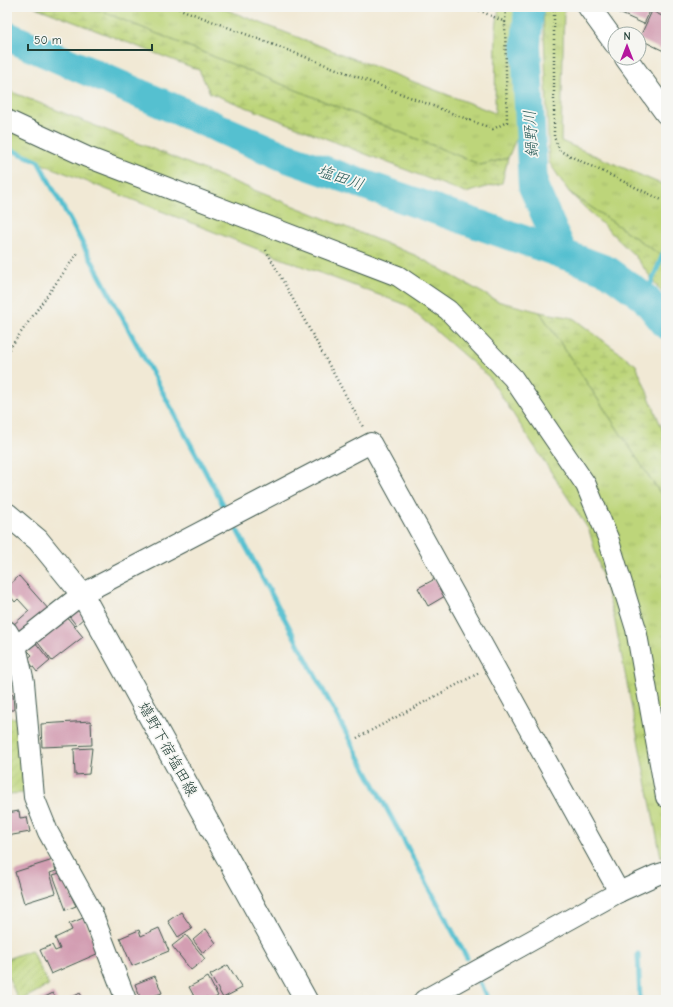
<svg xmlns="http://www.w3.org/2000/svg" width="673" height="1007" font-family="'Comic Neue','Klee One',sans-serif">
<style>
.grass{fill:url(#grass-tufts);stroke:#6e8957}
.wetland{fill:url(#wetland-marsh);stroke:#6e8957}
.garden{fill:url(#garden-furrows);stroke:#6e8957}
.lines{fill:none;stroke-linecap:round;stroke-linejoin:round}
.stream{stroke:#55c0d0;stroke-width:5}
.river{stroke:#55c0d0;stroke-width:30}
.building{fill:#d39eb2}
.minor-casing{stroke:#3e574c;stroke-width:22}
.major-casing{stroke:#3e574c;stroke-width:24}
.path{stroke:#3e574c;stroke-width:2.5;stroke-dasharray:1 3;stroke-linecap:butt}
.minor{stroke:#fff;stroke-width:20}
.major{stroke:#fff;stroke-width:22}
.labels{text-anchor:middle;stroke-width:3.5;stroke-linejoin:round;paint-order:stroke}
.street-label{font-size:15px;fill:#1f3d34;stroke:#f6f6f2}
.water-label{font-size:16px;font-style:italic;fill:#2c5e5b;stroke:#f6f6f2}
</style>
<defs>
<pattern id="grass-tufts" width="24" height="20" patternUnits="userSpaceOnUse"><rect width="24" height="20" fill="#bdd57a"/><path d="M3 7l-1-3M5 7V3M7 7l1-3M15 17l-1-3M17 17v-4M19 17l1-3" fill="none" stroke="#a2b86a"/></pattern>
<pattern id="wetland-marsh" width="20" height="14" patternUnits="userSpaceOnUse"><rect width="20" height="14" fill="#bdd57a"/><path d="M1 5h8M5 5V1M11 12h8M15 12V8" fill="none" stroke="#a2b86a"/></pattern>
<pattern id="garden-furrows" width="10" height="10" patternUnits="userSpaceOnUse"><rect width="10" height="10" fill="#bdd57a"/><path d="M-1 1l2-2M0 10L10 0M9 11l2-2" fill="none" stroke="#a2b86a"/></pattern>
</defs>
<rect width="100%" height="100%" fill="#f6f6f2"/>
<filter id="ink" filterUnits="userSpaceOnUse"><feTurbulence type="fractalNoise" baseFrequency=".025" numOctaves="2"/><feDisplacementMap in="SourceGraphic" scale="8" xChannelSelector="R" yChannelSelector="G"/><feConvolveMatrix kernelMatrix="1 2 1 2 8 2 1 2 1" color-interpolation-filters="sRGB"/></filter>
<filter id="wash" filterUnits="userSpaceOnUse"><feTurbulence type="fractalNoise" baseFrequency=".012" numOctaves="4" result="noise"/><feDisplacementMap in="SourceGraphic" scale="16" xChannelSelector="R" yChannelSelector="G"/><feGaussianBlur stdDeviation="0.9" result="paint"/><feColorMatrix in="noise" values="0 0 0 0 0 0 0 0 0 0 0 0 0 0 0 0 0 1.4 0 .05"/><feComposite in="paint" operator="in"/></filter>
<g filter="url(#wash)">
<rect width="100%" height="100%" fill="#f1e9d5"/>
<g class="grass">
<polygon points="91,7 219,7 495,113 496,29 499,7 518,7 518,134 508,158 481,165"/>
<polygon points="543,7 564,7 561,141 661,184 666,166 666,259 569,192 549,162"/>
<polygon points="7,90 417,256 497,301 540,312 666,502 666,856 661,857 614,617 589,530 489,377 406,305 280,258 7,150"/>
</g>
<g class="wetland">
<polygon points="35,7 91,7 481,165 508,158 502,183 465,193 210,93 199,70"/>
<polygon points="569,192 666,259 666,298 635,256"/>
<polygon points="540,312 573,318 636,365 666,438 666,502"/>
</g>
<g class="garden">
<polygon points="7,717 17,718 25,793 7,794"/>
<polygon points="31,950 49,985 21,1000 18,1000 7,973 7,959"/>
</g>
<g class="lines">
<g class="stream">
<polyline points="7,148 38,161 225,508"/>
<polyline points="645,298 666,247"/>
<polyline points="237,530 467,958"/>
<polyline points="638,954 640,1000"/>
<polyline points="480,983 489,1000"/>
</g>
<g class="river">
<polyline points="529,7 526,45 533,186 563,254"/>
<polyline points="7,36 285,157 563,254 608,271 645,298 666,324"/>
</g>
</g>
<g id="blocks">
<g class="building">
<polygon points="620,7 641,7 650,11 644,24 617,12"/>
<polygon points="652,11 666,18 666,52 639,39"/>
<polygon points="19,576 50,611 22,636 13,625 29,611 18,599 15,602 7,592 7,587"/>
<polygon points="435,579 445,596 428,606 418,588"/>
<polygon points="74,605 84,618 76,625 66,612"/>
<polygon points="66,616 83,637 52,661 36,640"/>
<polygon points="35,642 50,661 37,672 27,659 32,655 26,649"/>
<polygon points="13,694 14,710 7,710 7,695"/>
<polygon points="91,721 92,745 42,747 41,724"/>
<polygon points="92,748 89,774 75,775 74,749"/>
<polygon points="19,811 20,818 27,817 30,832 7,836 7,813"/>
<polygon points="53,860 56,871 50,873 56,893 24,903 15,872"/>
<polygon points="60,873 76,906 66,910 53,875"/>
<polygon points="181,912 192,928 178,937 168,921"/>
<polygon points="83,918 99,953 51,974 40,950 52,945 55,951 60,949 55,938 72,930 69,924"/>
<polygon points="159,928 169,951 132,966 120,938 139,930 141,936"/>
<polygon points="206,929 216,943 203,953 193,940"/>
<polygon points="186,935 205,959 191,970 172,946"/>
<polygon points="228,965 242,988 223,998 210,975"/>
<polygon points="155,976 162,993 141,1000 135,984"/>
<polygon points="208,977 218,996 211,1000 208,1000 207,997 202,1000 196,1000 189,987"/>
<polygon points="53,993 57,1000 39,1000"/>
<polygon points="80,993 84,1000 69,1000 69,999"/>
</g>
</g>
</g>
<g filter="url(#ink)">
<use href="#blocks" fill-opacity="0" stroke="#3e574c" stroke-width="1"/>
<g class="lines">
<g class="minor-casing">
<g id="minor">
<polyline points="7,120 87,157 398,276 448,310 513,378 586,485 608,538 636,629 666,797"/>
<polyline points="7,631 16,646 24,682 34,797 48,832 91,910 126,1000"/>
<polyline points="16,646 82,594 371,443 619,892"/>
<polyline points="424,1000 619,892 656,875 666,872"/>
</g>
</g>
<g class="major-casing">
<g id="major">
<polyline points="589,7 615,43"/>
<polyline points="626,58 666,113"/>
<polyline points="7,514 38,540 82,594 306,1000"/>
</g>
</g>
<g class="path">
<polyline points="175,7 493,129 507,122 505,22"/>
<polyline points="472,7 505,22 506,7"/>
<polyline points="554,7 554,137 560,151 666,202"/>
<polyline points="266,250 363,427"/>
<polyline points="7,352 79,251"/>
<polyline points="357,738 479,673"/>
</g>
<use href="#minor" class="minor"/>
<use href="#major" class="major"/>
</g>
</g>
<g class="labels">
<g class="street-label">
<text transform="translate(168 749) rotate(61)" y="5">嬉野下宿塩田線</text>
</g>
<g class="water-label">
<text transform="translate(530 134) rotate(-93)" y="6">鍋野川</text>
<text transform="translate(341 177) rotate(19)" y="6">塩田川</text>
</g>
</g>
<rect width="673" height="1007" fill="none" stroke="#f6f6f2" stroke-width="24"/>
<g transform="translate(627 46)"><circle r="19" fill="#f6f6f2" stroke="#a0aca6"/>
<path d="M0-3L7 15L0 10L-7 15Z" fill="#b5179e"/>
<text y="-6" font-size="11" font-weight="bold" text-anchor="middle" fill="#1f3d34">N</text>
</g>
<path d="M28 44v6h124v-6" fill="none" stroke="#1f3d34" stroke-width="2"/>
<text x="34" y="44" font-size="12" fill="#1f3d34" stroke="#f6f6f2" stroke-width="3" paint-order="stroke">50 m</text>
</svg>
